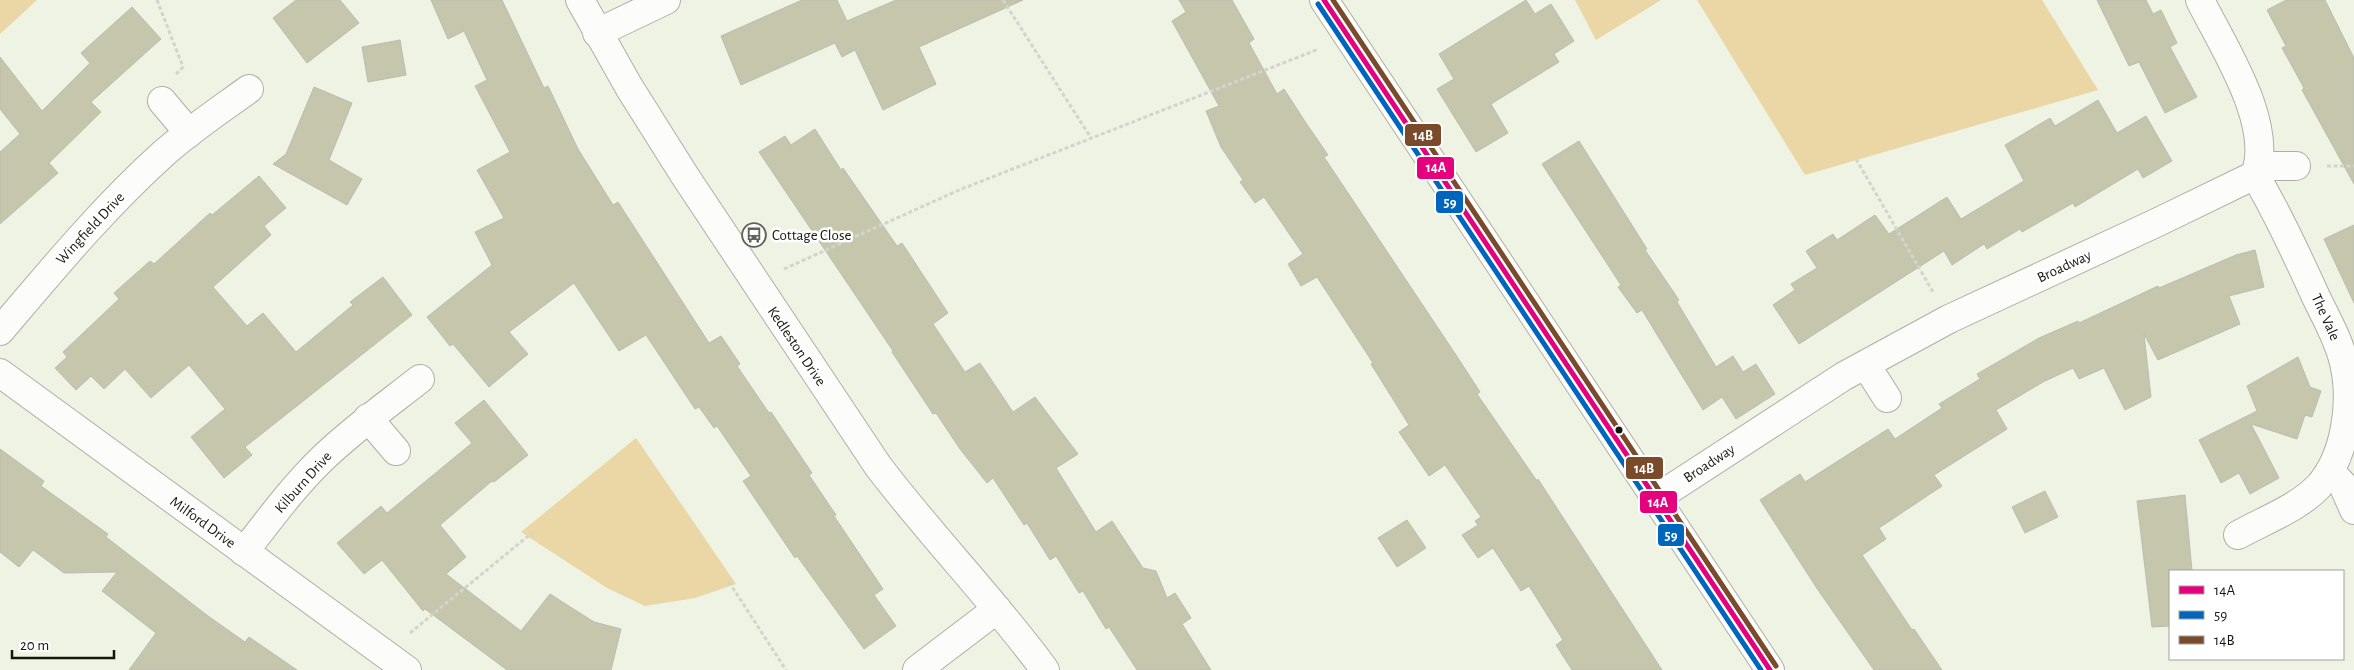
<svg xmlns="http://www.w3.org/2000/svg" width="2354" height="670" font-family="'Alegreya Sans',sans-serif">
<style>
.green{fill:#ead7a5}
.building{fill:#c6c6ad;stroke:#bbbdb0}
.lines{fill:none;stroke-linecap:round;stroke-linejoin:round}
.minor-casing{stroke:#adb0a4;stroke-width:30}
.major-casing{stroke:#adb0a4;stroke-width:30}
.path{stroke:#d3d4cf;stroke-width:3;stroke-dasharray:4 2.5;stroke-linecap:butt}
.minor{stroke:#fcfdfb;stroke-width:28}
.major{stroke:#fcfdfb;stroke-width:28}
.bus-1-casing{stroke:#fff;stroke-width:9}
.bus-2-casing{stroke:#fff;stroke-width:9}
.bus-3-casing{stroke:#fff;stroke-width:9}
.bus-1{stroke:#e5007d;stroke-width:5}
.bus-2{stroke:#0065bd;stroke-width:5}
.bus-3{stroke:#7a4b2a;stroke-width:5}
.bus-dot{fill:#14170d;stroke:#fff;stroke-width:2}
.labels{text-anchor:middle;stroke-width:5;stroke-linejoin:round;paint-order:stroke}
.street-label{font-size:15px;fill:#14170d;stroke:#fff}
.poi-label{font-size:15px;fill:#14170d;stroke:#fff;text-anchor:start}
.line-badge{stroke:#fff;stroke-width:2}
.badge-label{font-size:14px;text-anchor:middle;font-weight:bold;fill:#fff}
</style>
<rect width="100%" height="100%" fill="#eef3e3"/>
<g class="green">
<polygon points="0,0 37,0 0,34"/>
<polygon points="1575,0 1661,0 1596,40"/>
<polygon points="1697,0 2042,0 2098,90 1805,175"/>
<polygon points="636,438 736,584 695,598 645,606 607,588 521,532"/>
</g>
<g class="building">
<polygon points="296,0 340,0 359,23 307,63 273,18"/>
<polygon points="431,0 502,0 544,88 548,86 578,149 613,205 618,202 709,343 721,336 740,364 737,366 769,413 771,412 812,473 809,475 836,515 834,516 883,589 874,595 896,626 864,649 797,556 795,558 743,481 751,476 717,426 714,428 699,407 695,409 646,335 619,351 574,283 509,332 528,354 489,387 453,344 450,346 427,317 492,265 475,232 504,218 477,170 510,152 475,86 487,80 464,31 448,39"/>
<polygon points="802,0 837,0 847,21 896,0 1023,0 919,47 936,84 883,110 855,50 842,57 835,43 741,85 721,36"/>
<polygon points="1179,0 1232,0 1254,39 1249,43 1277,94 1284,89 1306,123 1328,155 1324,157 1458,358 1480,392 1477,394 1537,481 1538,479 1662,670 1572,670 1556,645 1563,640 1529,586 1521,591 1493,548 1478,558 1462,535 1478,525 1475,521 1481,517 1445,465 1429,476 1399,432 1409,425 1371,364 1373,363 1317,277 1301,286 1288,264 1303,254 1264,197 1255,203 1240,182 1243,180 1221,147 1206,111 1219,106 1172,21 1186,12"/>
<polygon points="1526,0 1535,14 1551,4 1574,41 1554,54 1559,62 1491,104 1508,133 1476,152 1437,89 1454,79 1439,54"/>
<polygon points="2097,0 2146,0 2153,14 2161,10 2177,43 2170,47 2197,97 2165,113 2139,62 2129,66"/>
<polygon points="2286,0 2325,0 2354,58 2354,184 2302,90 2304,88 2282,48 2286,46 2267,10"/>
<polygon points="132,7 161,39 91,102 101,112 49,163 58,173 0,224 0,152 20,134 0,109 0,57 42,111 90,63 81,53"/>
<polygon points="400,40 406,75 368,82 362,47"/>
<polygon points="314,87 352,103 329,160 362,179 347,205 273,164 286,154"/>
<polygon points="2098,100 2117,133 2146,116 2172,161 2143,178 2138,169 2075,207 2073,203 2022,232 2020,229 1987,249 1984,244 1952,265 1944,251 1799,344 1773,305 1795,290 1791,284 1817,268 1806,251 1833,234 1837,240 1875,215 1889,234 1947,197 1961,219 2024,181 2005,145 2050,118 2055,126"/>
<polygon points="815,129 841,170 843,168 897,246 902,243 948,313 933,324 965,372 980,363 1013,412 1035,397 1078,454 1056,468 1096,532 1112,521 1143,568 1156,571 1167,598 1175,593 1191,618 1182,624 1211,670 1137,670 1109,627 1106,629 1083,591 1079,593 1056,556 1050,560 1027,523 1024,525 993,478 987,483 960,449 936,413 933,414 892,352 893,351 759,152 785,136 791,145"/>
<polygon points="1579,141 1647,249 1645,250 1679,300 1677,302 1716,367 1733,356 1743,372 1756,364 1775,394 1736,419 1722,397 1703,410 1642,310 1637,313 1618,287 1621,285 1542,164"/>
<polygon points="259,176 286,208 264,226 271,235 213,287 247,326 263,313 296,352 353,305 350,302 383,277 412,315 245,447 252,455 224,478 191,437 225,409 189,365 151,398 125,369 104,389 91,376 76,390 55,368 67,357 63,352 119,299 114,293 150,261 154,264 210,213 212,215"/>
<polygon points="2354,225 2354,303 2324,239"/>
<polygon points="2255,250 2264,287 2229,296 2240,324 2158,360 2144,334 2151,397 2125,410 2104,368 2079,379 2073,368 2043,382 1996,410 2007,429 1934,475 1942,486 1879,528 1886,539 1862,555 1912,630 1914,629 1942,670 1874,670 1818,590 1760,500 1800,474 1805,482 1888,429 1895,439 1942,408 1939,404 1980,379 1977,374 2039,338 2078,321 2079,323 2158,286 2159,288 2236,255"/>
<polygon points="2298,357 2310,387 2321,391 2312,417 2305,415 2297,439 2251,424 2279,478 2250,494 2239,473 2221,483 2199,440 2257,411 2247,386"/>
<polygon points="484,400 528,455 494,482 492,481 440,525 466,557 446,574 521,631 550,594 594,622 621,629 611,670 507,670 425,609 423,611 382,560 364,574 337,543 381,506 387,513 472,443 455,423"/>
<polygon points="0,449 44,481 41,486 108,534 106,537 208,616 245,642 249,637 297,670 129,670 156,633 102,591 117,572 64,573 33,550 19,567 0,552"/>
<polygon points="2045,491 2058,517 2025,533 2012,507"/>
<polygon points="2185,495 2192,571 2170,571 2170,626 2152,627 2137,501"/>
<polygon points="1407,520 1426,548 1397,567 1378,538"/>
</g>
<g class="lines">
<g class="minor-casing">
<g id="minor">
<path d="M 580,0 L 629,87 L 685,176 L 878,466 C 931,536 993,599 1045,670"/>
<polyline points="597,33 666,0"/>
<polyline points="162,101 189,133"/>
<polyline points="2258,166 2296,166"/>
<path d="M 0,331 C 52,270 103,208 163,154 C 190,130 220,110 249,89"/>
<polyline points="1866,365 1887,398"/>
<polyline points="0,373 407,670"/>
<polyline points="368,418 396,451"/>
<polyline points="2330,471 2343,485 2354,510"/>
<path d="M 1655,499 L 1844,376 L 1949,319 L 2156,223 L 2255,175 C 2275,124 2222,45 2200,0"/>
<path d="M 2238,535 C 2265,520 2298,508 2319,486 C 2346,456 2353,401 2344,363 C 2339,340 2326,318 2316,297 C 2297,255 2278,214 2255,175"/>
<path d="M 244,552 C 269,520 293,487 322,459 C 353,429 387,405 420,379"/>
<polyline points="917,670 997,609"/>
</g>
</g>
<g class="major-casing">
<polyline id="major" points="1324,0 1770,670"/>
</g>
<g class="path">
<polyline points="157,0 183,67 176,74"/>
<polyline points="1003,0 1091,138"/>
<polyline points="1856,159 1933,292"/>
<polyline points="2327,166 2354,166"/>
<polyline points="784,269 959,190 1319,49"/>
<polyline points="729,582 786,670"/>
<polyline points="410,633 533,532"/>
</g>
<use href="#minor" class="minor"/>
<use href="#major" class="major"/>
<g class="bus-1-casing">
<polyline id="bus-1" points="1324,0 1770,670"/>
</g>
<g class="bus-2-casing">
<polyline id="bus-2" points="1318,4 1761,670"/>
</g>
<g class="bus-3-casing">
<polyline id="bus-3" points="1333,0 1776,666"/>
</g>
<use href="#bus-1" class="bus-1"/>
<use href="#bus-2" class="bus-2"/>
<use href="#bus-3" class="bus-3"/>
</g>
<defs>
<g id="bus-ring" transform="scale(1.25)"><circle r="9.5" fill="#fff" stroke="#606458" stroke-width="1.5"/><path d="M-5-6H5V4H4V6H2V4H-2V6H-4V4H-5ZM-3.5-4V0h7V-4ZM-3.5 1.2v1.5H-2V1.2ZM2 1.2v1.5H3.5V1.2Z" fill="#606458"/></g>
</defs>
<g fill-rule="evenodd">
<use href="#bus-ring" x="754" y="235"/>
</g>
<circle class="bus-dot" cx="1619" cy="430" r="4.5"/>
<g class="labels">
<g class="street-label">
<text transform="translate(90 228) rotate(-47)" y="5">Wingfield Drive</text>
<text transform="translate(2064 266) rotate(-25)" y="5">Broadway</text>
<text transform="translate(2326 317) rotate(66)" y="5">The Vale</text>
<text transform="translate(797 346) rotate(56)" y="5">Kedleston Drive</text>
<text transform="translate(1709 463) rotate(-33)" y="5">Broadway</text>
<text transform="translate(303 482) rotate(-48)" y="5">Kilburn Drive</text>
<text transform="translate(203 522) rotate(36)" y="5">Milford Drive</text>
</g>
<g class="poi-label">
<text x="772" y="240">Cottage Close</text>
</g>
</g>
<g class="line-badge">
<rect x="1404" y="123" width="38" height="24" rx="5" fill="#7a4b2a"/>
<rect x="1416" y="156" width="39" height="24" rx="5" fill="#e5007d"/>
<rect x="1435" y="190" width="29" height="24" rx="5" fill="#0065bd"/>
<rect x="1625" y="456" width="39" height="24" rx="5" fill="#7a4b2a"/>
<rect x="1639" y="490" width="39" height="24" rx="5" fill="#e5007d"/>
<rect x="1657" y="523" width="28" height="24" rx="5" fill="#0065bd"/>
</g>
<g class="badge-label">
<text x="1423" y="140">14B</text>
<text x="1436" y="172">14A</text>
<text x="1450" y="207">59</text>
<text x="1644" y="473">14B</text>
<text x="1658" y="507">14A</text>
<text x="1671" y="540">59</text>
</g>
<rect x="2169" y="570" width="175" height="90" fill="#ffffff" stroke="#a1a29e"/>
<rect x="2179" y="586" width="25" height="8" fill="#e5007d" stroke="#a1a29e"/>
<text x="2214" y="595" font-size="15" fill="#14170d">14A</text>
<rect x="2179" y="611" width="25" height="8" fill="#0065bd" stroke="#a1a29e"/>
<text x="2214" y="620" font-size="15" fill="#14170d">59</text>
<rect x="2179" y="636" width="25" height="8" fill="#7a4b2a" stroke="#a1a29e"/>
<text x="2214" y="645" font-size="15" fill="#14170d">14B</text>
<path d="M12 650v8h102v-8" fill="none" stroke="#14170d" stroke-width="2.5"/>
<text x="20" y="650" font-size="15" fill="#14170d" stroke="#ffffff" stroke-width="4" paint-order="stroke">20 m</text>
</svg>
